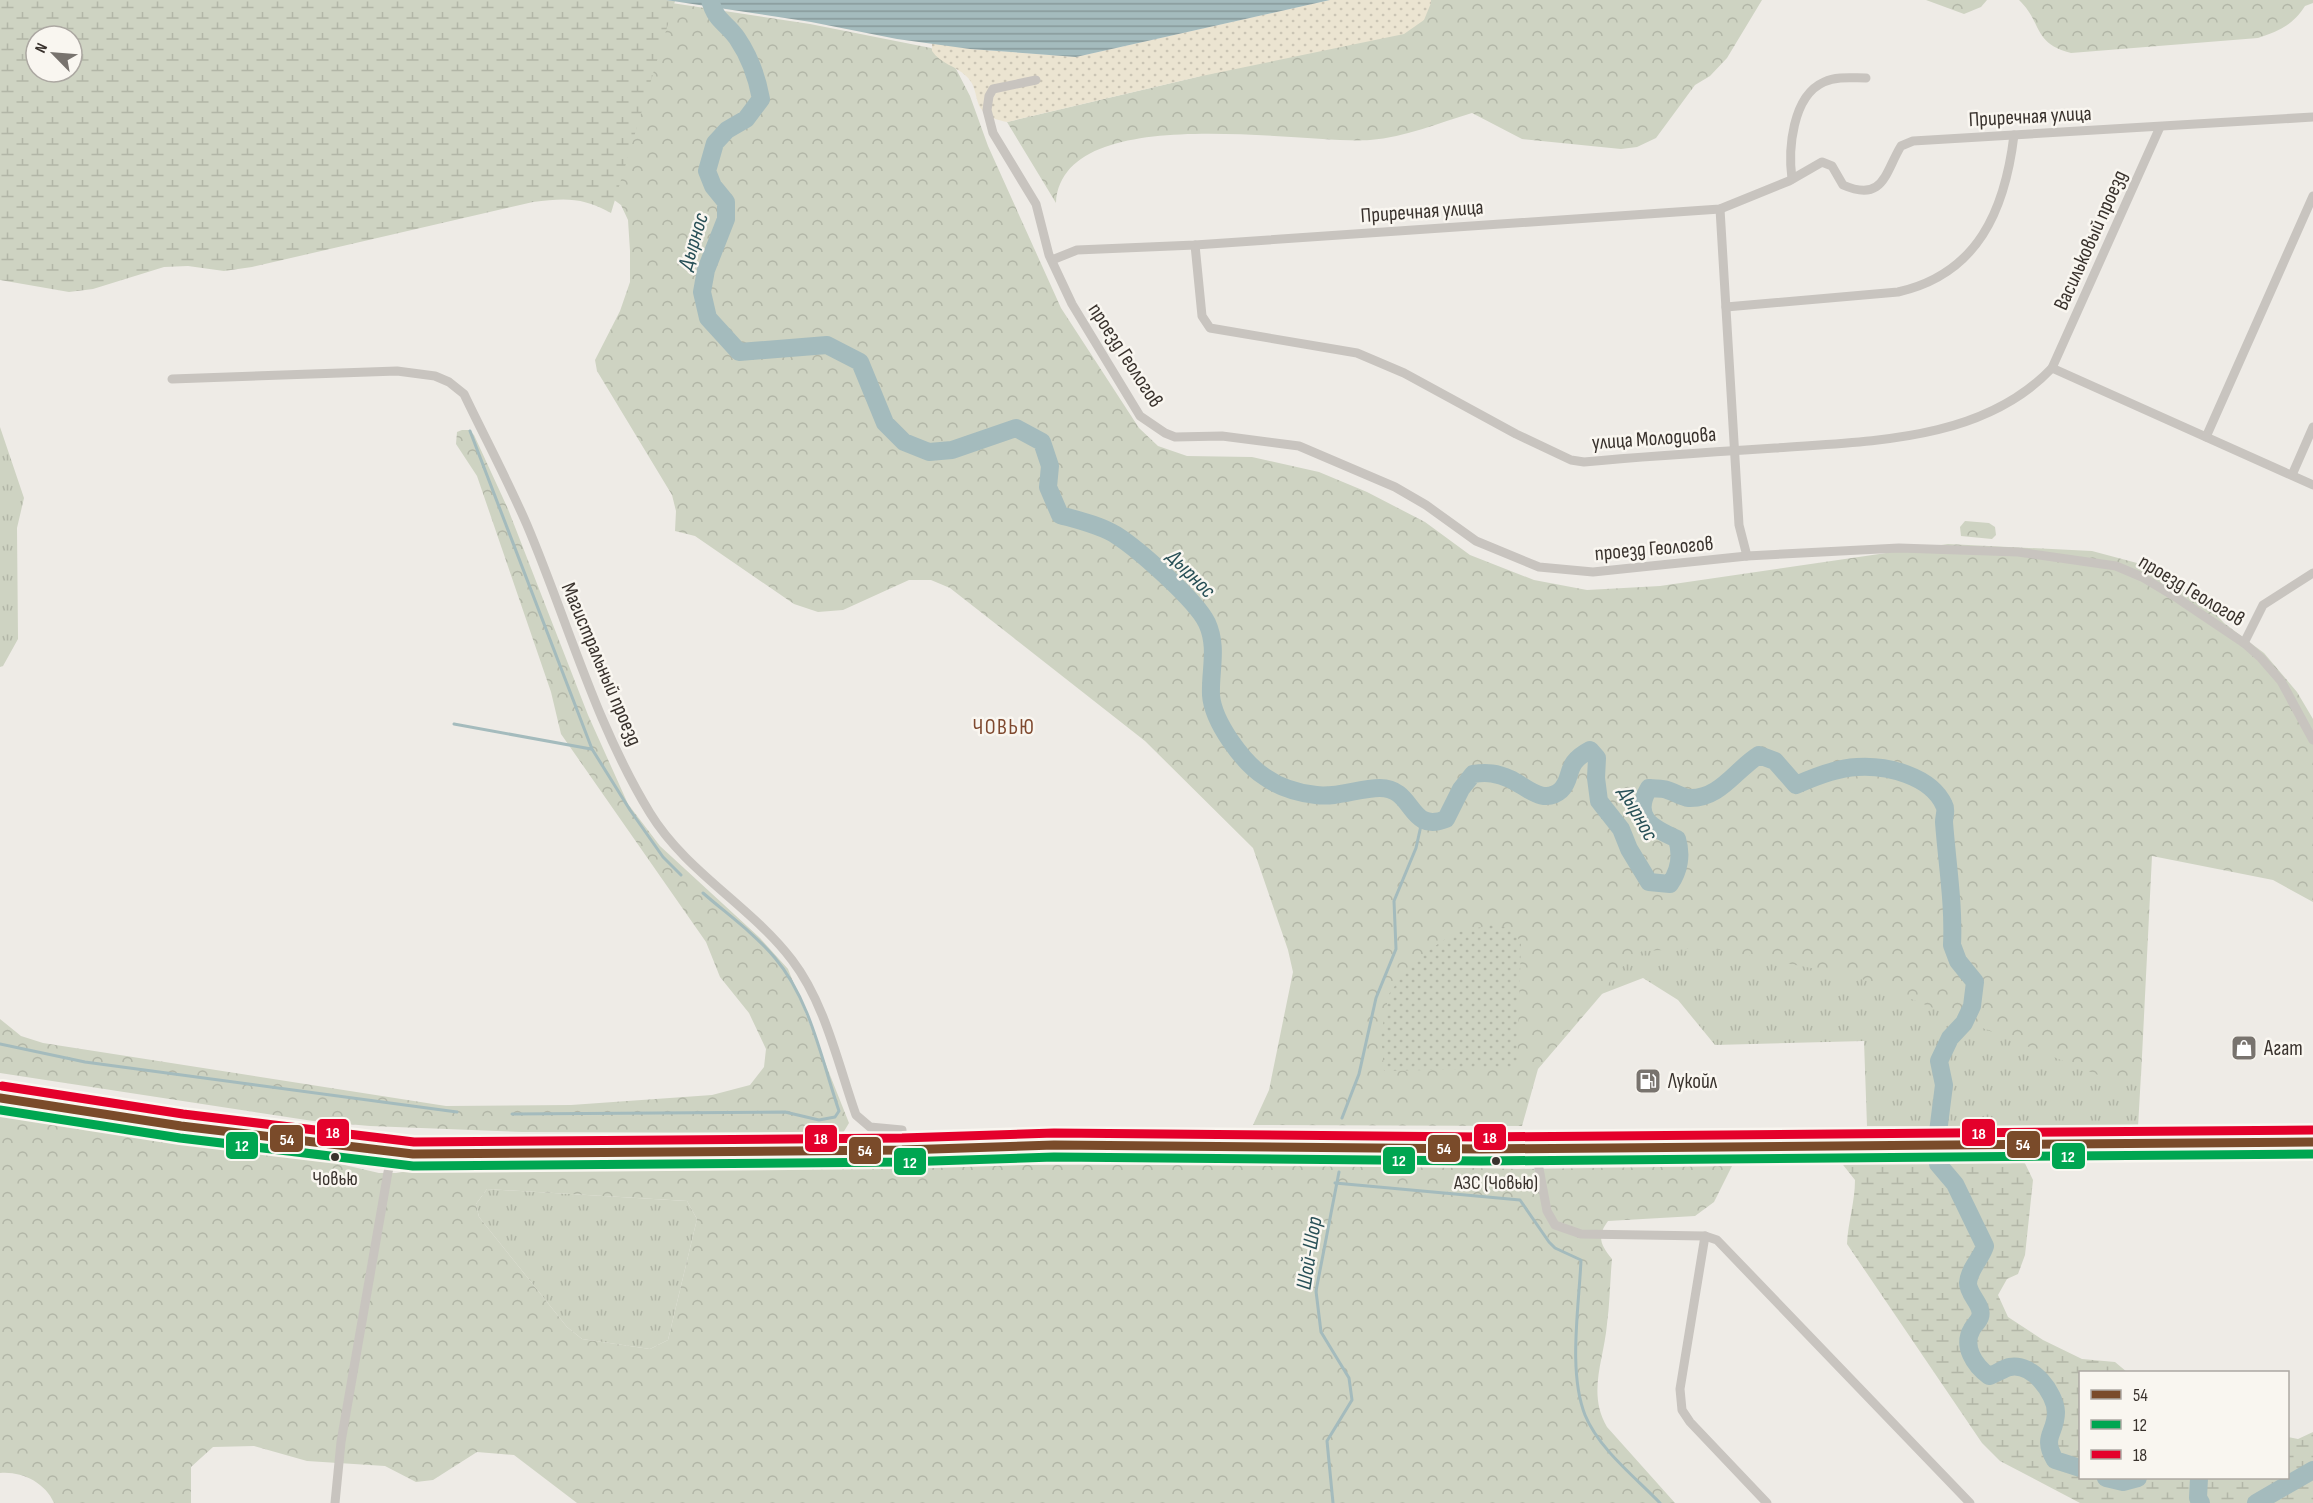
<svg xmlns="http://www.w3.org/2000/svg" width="2313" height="1503" font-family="'Sofia Sans Condensed',sans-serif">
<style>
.grass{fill:url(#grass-tufts)}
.forest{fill:url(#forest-crowns);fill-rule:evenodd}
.wetland{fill:url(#wetland-marsh);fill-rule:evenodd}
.sand{fill:url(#sand-dots)}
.park{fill:url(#park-dots)}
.water{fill:url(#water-rules)}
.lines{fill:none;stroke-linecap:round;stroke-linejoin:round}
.stream{stroke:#a4bbbd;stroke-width:3}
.river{stroke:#a4bbbd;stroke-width:18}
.minor{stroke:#c8c4bf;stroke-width:9}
.major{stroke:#ada9a4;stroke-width:12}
.bus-1-casing{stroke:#f9f6f0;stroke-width:14}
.bus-2-casing{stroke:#f9f6f0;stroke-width:14}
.bus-3-casing{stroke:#f9f6f0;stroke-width:14}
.bus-1{stroke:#7a4b2a;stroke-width:9}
.bus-2{stroke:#00a651;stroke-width:9}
.bus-3{stroke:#e4002b;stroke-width:9}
.bus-dot{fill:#39322d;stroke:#f9f6f0;stroke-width:2}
.labels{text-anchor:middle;stroke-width:5;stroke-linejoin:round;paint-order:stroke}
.bus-label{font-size:20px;fill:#39322d;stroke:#f9f6f0}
.street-label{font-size:21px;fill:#39322d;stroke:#f9f6f0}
.poi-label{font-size:21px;fill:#39322d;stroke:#f9f6f0;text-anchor:start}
.water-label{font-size:22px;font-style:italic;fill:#274f56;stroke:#f9f6f0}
.neighbourhood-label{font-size:22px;letter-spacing:1.5px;fill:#7f492f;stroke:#f9f6f0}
.line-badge{stroke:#f9f6f0;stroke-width:2}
.badge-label{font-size:16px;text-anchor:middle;font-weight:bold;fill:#fff}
</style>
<defs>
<pattern id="grass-tufts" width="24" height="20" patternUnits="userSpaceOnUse" patternTransform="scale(1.5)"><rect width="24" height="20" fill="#ced3c2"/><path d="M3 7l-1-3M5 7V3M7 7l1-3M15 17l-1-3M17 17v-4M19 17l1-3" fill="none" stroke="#b2b6a7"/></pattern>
<pattern id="forest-crowns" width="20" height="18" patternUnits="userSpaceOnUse" patternTransform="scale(1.5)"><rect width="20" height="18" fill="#ced3c2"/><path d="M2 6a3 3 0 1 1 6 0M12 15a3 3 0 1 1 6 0" fill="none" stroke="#b2b6a7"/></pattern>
<pattern id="wetland-marsh" width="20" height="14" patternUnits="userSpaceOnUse" patternTransform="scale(1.5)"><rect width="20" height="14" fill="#ced3c2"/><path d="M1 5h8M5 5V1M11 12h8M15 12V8" fill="none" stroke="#b2b6a7"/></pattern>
<pattern id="sand-dots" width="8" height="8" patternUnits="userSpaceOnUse" patternTransform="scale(1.5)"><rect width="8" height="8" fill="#ebe4d1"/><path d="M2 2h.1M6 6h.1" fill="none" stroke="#cac4b4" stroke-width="1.8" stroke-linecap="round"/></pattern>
<pattern id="park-dots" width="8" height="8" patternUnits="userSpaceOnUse" patternTransform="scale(1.5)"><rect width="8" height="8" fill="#ced3c2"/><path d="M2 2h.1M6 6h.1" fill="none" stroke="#b2b6a7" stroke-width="1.8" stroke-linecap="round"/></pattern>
<pattern id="water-rules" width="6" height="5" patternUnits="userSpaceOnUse" patternTransform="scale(1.5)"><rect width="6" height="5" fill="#a4bbbd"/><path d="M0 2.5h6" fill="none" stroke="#87999a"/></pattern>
</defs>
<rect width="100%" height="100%" fill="#eeebe6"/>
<g class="grass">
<polygon points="0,427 24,498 17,528 18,639 3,666 0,667"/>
<polygon points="1710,946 1858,974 2141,1074 2138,1127 1867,1126 1864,1041 1715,1045 1678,1000 1643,978 1599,995 1614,970 1641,948"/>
<polygon points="487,1189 687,1201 697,1219 668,1340 650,1349 582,1339 567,1327 479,1217 476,1204"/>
</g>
<g class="forest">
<polygon points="652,0 810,24 931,48 955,67 970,96 988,146 1061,308 1139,428 1158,446 1187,456 1252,457 1319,472 1367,492 1425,522 1470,555 1534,580 1587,590 1660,586 1948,544 2092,551 2152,567 2205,603 2224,623 2264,653 2297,692 2313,719 2313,902 2273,880 2152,856 2141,1076 2103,1077 1857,977 1710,948 1642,951 1616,972 1602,994 1538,1069 1522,1126 1253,1125 1269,1090 1293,972 1288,950 1253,848 1145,741 950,588 931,580 909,580 843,610 818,612 794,604 695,536 675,531 676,511 672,495 597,371 595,360 620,311 630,282 630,251 628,220 621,205 595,186"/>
<path d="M 1431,0 L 1762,0 L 1727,58 L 1710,76 L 1695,85 L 1656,138 L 1637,147 L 1621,149 L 1522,139 L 1472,113 C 1438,123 1406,137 1370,140 C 1304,145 1062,98 1056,203 L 1007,122 L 1197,77 L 1431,3 Z"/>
<polygon points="1926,0 1987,0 1981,7 1964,14"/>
<path d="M 2019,0 L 2313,0 L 2313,3 L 2305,6 C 2293,25 2279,31 2258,38 L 2071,53 C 2032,43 2043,23 2019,0 Z"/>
<polygon points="462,430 469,430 474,435 508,509 588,715 628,804 660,846 760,938 788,969 849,1123 843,1133 522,1132 370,1126 313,1121 0,1073 0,1019 21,1036 43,1043 446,1106 571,1105 712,1095 750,1085 764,1067 766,1049 749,1013 720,977 706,942 561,734 551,692 477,476 456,444 457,432"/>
<polygon points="1965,521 1989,523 1995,527 1996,535 1992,539 1961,536 1960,527"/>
<path d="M 0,1109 L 263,1146 L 379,1173 L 396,1173 L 432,1167 L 1296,1164 L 1517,1169 L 1732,1166 L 1714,1202 L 1695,1216 L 1608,1221 C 1596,1237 1601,1245 1612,1259 C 1610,1280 1610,1302 1607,1324 C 1604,1360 1587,1393 1607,1427 L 1675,1503 L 577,1503 L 514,1455 L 477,1452 L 433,1480 L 416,1482 L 385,1466 L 307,1461 L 254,1446 L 213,1447 L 191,1467 L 191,1503 L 54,1503 C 45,1482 21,1471 0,1473 ZM 487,1189 L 687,1201 L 697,1219 L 668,1340 L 650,1349 L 582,1339 L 567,1327 L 479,1217 L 476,1204 Z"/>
</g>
<g class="wetland">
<path d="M 0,0 L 666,0 L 675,1 L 611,213 C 582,197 565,198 533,202 L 252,267 L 224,271 L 188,266 L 164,267 L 93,289 L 69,292 L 0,280 ZM 36,36 L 72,36 L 72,72 L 36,72 Z"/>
<path d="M 2021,1155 L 2033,1180 L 2025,1255 L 2018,1274 L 2007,1279 L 1998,1295 L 2008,1317 L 2043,1340 L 2082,1359 L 2115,1362 L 2127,1372 L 2080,1372 L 2080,1478 L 2288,1478 L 2288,1437 L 2298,1439 L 2313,1432 L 2313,1503 L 2080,1503 L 2000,1461 L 1982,1443 L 1847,1244 C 1848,1222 1855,1202 1855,1180 L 1836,1156 Z"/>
</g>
<path class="sand" d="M 1330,0 L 1431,0 L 1431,3 L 1424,20 L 1404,34 L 1197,77 L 1007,122 C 966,114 984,92 966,76 C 956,66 941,64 932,51 L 932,42 L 970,49 L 1076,57 Z"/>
<polygon class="park" points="1491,925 1510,928 1521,942 1517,1068 1384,1071 1381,1034 1389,994 1412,962 1454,933"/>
<polygon class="water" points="666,0 1330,0 1076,57 970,49 897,39 811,22"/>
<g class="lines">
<g class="stream">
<polyline points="470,431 592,749 630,810 663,857 681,875"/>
<polyline points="454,724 591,749"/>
<polyline points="0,1044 85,1062 457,1112"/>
<path d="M 512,1114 L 785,1112 L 819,1120 L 835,1117 L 839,1111 C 822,1061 810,999 775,958 C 754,933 727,914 703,893"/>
<polyline points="1342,1118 1359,1074 1376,998 1396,949 1394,901 1416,848 1422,821"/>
<path d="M 1335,1183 L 1520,1200 L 1549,1242 L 1555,1248 L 1581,1260 C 1579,1307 1568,1372 1585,1415 C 1599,1449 1635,1477 1660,1503"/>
<polyline points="1333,1503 1327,1441 1352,1400 1349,1378 1321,1332 1316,1291 1339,1172"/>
</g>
<g class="river">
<path d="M 710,0 C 716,22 726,22 737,38 C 750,57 757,77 761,99 L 746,119 L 727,130 L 715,143 L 707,171 L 713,186 L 726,202 L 726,219 L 706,270 L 702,292 L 708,318 L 739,352 L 827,345 L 860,362 L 885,423 L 904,442 L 929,452 L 952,450 L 1016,428 L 1042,442 L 1050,466 L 1048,487 L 1060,515 C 1078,520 1100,525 1116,535 C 1138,549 1196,600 1207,623 C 1218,647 1210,670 1211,695 C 1213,722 1243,763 1265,777 C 1279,787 1299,793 1316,795 C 1337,798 1359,788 1380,788 C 1415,788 1408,834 1446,819 L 1461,789 L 1473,774 C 1487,772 1497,773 1510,779 C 1526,786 1543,806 1561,790 C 1574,777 1563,764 1590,750 L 1597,758 L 1596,778 L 1599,801 L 1621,829 L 1629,849 L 1649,882 L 1670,884 C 1679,871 1682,855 1677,839 C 1653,828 1631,818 1649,788 C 1655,789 1662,788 1667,790 C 1675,792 1681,797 1689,798 C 1720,799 1735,770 1759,755 L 1775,761 L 1796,785 C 1814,777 1837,768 1857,767 C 1887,765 1931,776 1944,805 C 1947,810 1944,816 1944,822 C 1947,863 1954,904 1952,945 L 1958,961 L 1975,982 L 1972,1006 L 1964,1023 L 1950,1038 L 1939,1061 L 1944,1085 L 1936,1148 L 1938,1164 L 1955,1184 L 1985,1246 C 1981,1259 1969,1269 1968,1283 C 1968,1295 1984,1306 1980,1317 C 1979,1321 1974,1325 1972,1329 C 1962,1346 1974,1365 1989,1376 C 1996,1374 2004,1368 2010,1367 C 2033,1363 2055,1393 2056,1412 C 2056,1434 2041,1436 2055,1460 L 2080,1468"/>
<polyline points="2106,1478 2123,1482 2138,1478"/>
<polyline points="2199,1478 2198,1498 2201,1503"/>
<polyline points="2256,1503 2313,1470"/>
</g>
<g class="minor">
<polyline points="1036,80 993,89 989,96 987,110 993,133 1036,204 1049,255 1072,304 1140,416 1165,433 1175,437 1222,436 1299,446 1395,487 1426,505 1476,541 1539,567 1593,572 1747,556 1899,548 2018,552 2116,566 2142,577 2177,598 2244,643 2261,658 2281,681 2313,740"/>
<path d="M 1792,179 C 1788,150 1792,96 1824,82 C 1837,76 1852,78 1866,78"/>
<polyline points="1720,209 1739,525 1747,556"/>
<path d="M 1195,245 L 1202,316 L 1210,328 L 1357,353 L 1404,373 L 1516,434 L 1571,460 L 1584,462 C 1648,456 1711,452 1775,448 C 1869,441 1982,442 2052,368 L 2160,127"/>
<path d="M 1052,260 L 1077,250 L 1195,245 L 1720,209 L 1789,181 L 1822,162 L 1832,166 L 1843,185 C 1884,203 1885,172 1901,146 L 1913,141 L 2313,117"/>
<path d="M 1726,307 L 1898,292 C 1978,274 2005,210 2014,135"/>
<polyline points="2052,368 2313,485"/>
<path d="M 172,379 L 397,371 L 435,376 L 449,382 L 464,394 C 485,438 508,481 527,525 C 568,622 595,723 650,813 C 686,872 751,906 792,960 C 825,1003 838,1064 856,1115 L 870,1127 L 902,1130 L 902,1150"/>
<polyline points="2206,437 2313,196"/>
<polyline points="2292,475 2313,427"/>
<polyline points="2244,643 2263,605 2313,573"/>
<polyline points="1535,1147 1547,1211 1555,1225 1581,1234 1705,1236 1717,1240 1970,1503"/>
<polyline points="1705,1236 1680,1389 1682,1410 1690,1422 1767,1503"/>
<polyline points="335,1503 341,1442 388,1172 394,1152"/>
</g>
<polyline class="major" points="0,1098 181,1126 413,1154 902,1150 1054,1145 1481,1149 2313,1142"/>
<g class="bus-1-casing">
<polyline id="bus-1" points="0,1098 181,1126 413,1154 902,1150 1054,1145 1481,1149 2313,1142"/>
</g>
<g class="bus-2-casing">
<polyline id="bus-2" points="0,1110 180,1138 413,1166 902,1162 1054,1157 1481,1161 2313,1154"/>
</g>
<g class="bus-3-casing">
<polyline id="bus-3" points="2,1086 183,1114 414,1142 902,1138 1054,1133 1481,1137 2313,1130"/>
</g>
<use href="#bus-1" class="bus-1"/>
<use href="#bus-2" class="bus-2"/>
<use href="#bus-3" class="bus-3"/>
</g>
<defs>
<g id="shop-square" transform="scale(1.35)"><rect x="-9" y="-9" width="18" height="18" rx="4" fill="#78736e" stroke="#f9f6f0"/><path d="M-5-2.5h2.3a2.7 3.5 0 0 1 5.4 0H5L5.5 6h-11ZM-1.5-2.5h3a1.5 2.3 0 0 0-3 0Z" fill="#fff"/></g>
<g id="fuel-square" transform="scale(1.35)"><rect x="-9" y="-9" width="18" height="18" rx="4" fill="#78736e" stroke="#f9f6f0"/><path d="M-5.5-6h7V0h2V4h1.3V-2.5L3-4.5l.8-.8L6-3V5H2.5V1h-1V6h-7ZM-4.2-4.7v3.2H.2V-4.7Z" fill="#fff"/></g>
</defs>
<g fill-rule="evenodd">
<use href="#shop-square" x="2244" y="1048"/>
<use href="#fuel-square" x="1648" y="1081"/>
</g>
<g class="bus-dot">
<circle cx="335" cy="1157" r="5"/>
<circle cx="1496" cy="1161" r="5"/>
</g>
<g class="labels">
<g class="bus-label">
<text x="335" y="1185">Човью</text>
<text x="1496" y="1189">АЗС (Човью)</text>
</g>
<g class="street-label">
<text transform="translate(2030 116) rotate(-3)" y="7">Приречная улица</text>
<text transform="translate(1422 211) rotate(-4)" y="7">Приречная улица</text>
<text transform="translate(2090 240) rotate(-66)" y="7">Васильковый проезд</text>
<text transform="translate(1126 355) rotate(57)" y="7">проезд Геологов</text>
<text transform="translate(1654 438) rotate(-4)" y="7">улица Молодцова</text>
<text transform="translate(1654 548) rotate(-5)" y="7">проезд Геологов</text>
<text transform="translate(2192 590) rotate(31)" y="7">проезд Геологов</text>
<text transform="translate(602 664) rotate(67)" y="7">Магистральный проезд</text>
</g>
<g class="poi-label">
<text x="2264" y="1055">Агат</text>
<text x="1668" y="1088">Лукойл</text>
</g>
<g class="water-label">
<text transform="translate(692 241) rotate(-73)" y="8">Дырнос</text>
<text transform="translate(1192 573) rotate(45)" y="8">Дырнос</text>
<text transform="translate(1639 813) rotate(61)" y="8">Дырнос</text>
<text transform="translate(1308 1253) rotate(-81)" y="8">Шой-Шор</text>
</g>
<g class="neighbourhood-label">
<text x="1004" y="734">ЧОВЬЮ</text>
</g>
</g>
<g class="line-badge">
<rect x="316" y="1118" width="34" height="29" rx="6" fill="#e4002b"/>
<rect x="1961" y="1118" width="35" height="29" rx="6" fill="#e4002b"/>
<rect x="1473" y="1123" width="34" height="28" rx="6" fill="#e4002b"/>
<rect x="804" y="1124" width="34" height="29" rx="6" fill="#e4002b"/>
<rect x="269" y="1124" width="35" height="29" rx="6" fill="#7a4b2a"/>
<rect x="2006" y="1130" width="35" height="29" rx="6" fill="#7a4b2a"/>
<rect x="225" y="1131" width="34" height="29" rx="6" fill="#00a651"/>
<rect x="1427" y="1134" width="34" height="29" rx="6" fill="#7a4b2a"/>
<rect x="848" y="1136" width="34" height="29" rx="6" fill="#7a4b2a"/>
<rect x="2051" y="1142" width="35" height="28" rx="6" fill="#00a651"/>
<rect x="1382" y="1146" width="34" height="29" rx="6" fill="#00a651"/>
<rect x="893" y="1147" width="34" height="29" rx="6" fill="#00a651"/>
</g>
<g class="badge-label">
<text x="333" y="1138">18</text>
<text x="1979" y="1139">18</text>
<text x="1490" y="1143">18</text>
<text x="821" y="1144">18</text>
<text x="287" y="1145">54</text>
<text x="2023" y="1150">54</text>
<text x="242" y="1151">12</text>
<text x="1444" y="1154">54</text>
<text x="865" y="1156">54</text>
<text x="2068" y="1162">12</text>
<text x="1399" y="1166">12</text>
<text x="910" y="1168">12</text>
</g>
<rect x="2079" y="1371" width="210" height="108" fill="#f9f6f0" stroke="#aca8a2" stroke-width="1.5"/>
<rect x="2091" y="1390" width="30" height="9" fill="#7a4b2a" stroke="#aca8a2" stroke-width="1.5"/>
<text x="2133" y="1401" font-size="18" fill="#39322d">54</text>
<rect x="2091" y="1420" width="30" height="9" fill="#00a651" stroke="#aca8a2" stroke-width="1.5"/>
<text x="2133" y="1431" font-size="18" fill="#39322d">12</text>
<rect x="2091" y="1450" width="30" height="9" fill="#e4002b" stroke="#aca8a2" stroke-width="1.5"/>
<text x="2133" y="1461" font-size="18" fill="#39322d">18</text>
<g transform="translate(54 54) rotate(295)"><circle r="28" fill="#f9f6f0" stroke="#aca8a2" stroke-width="1.5"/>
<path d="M0-4.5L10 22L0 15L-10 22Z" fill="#78736e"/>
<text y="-9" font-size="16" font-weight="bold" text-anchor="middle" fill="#39322d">N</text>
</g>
</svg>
